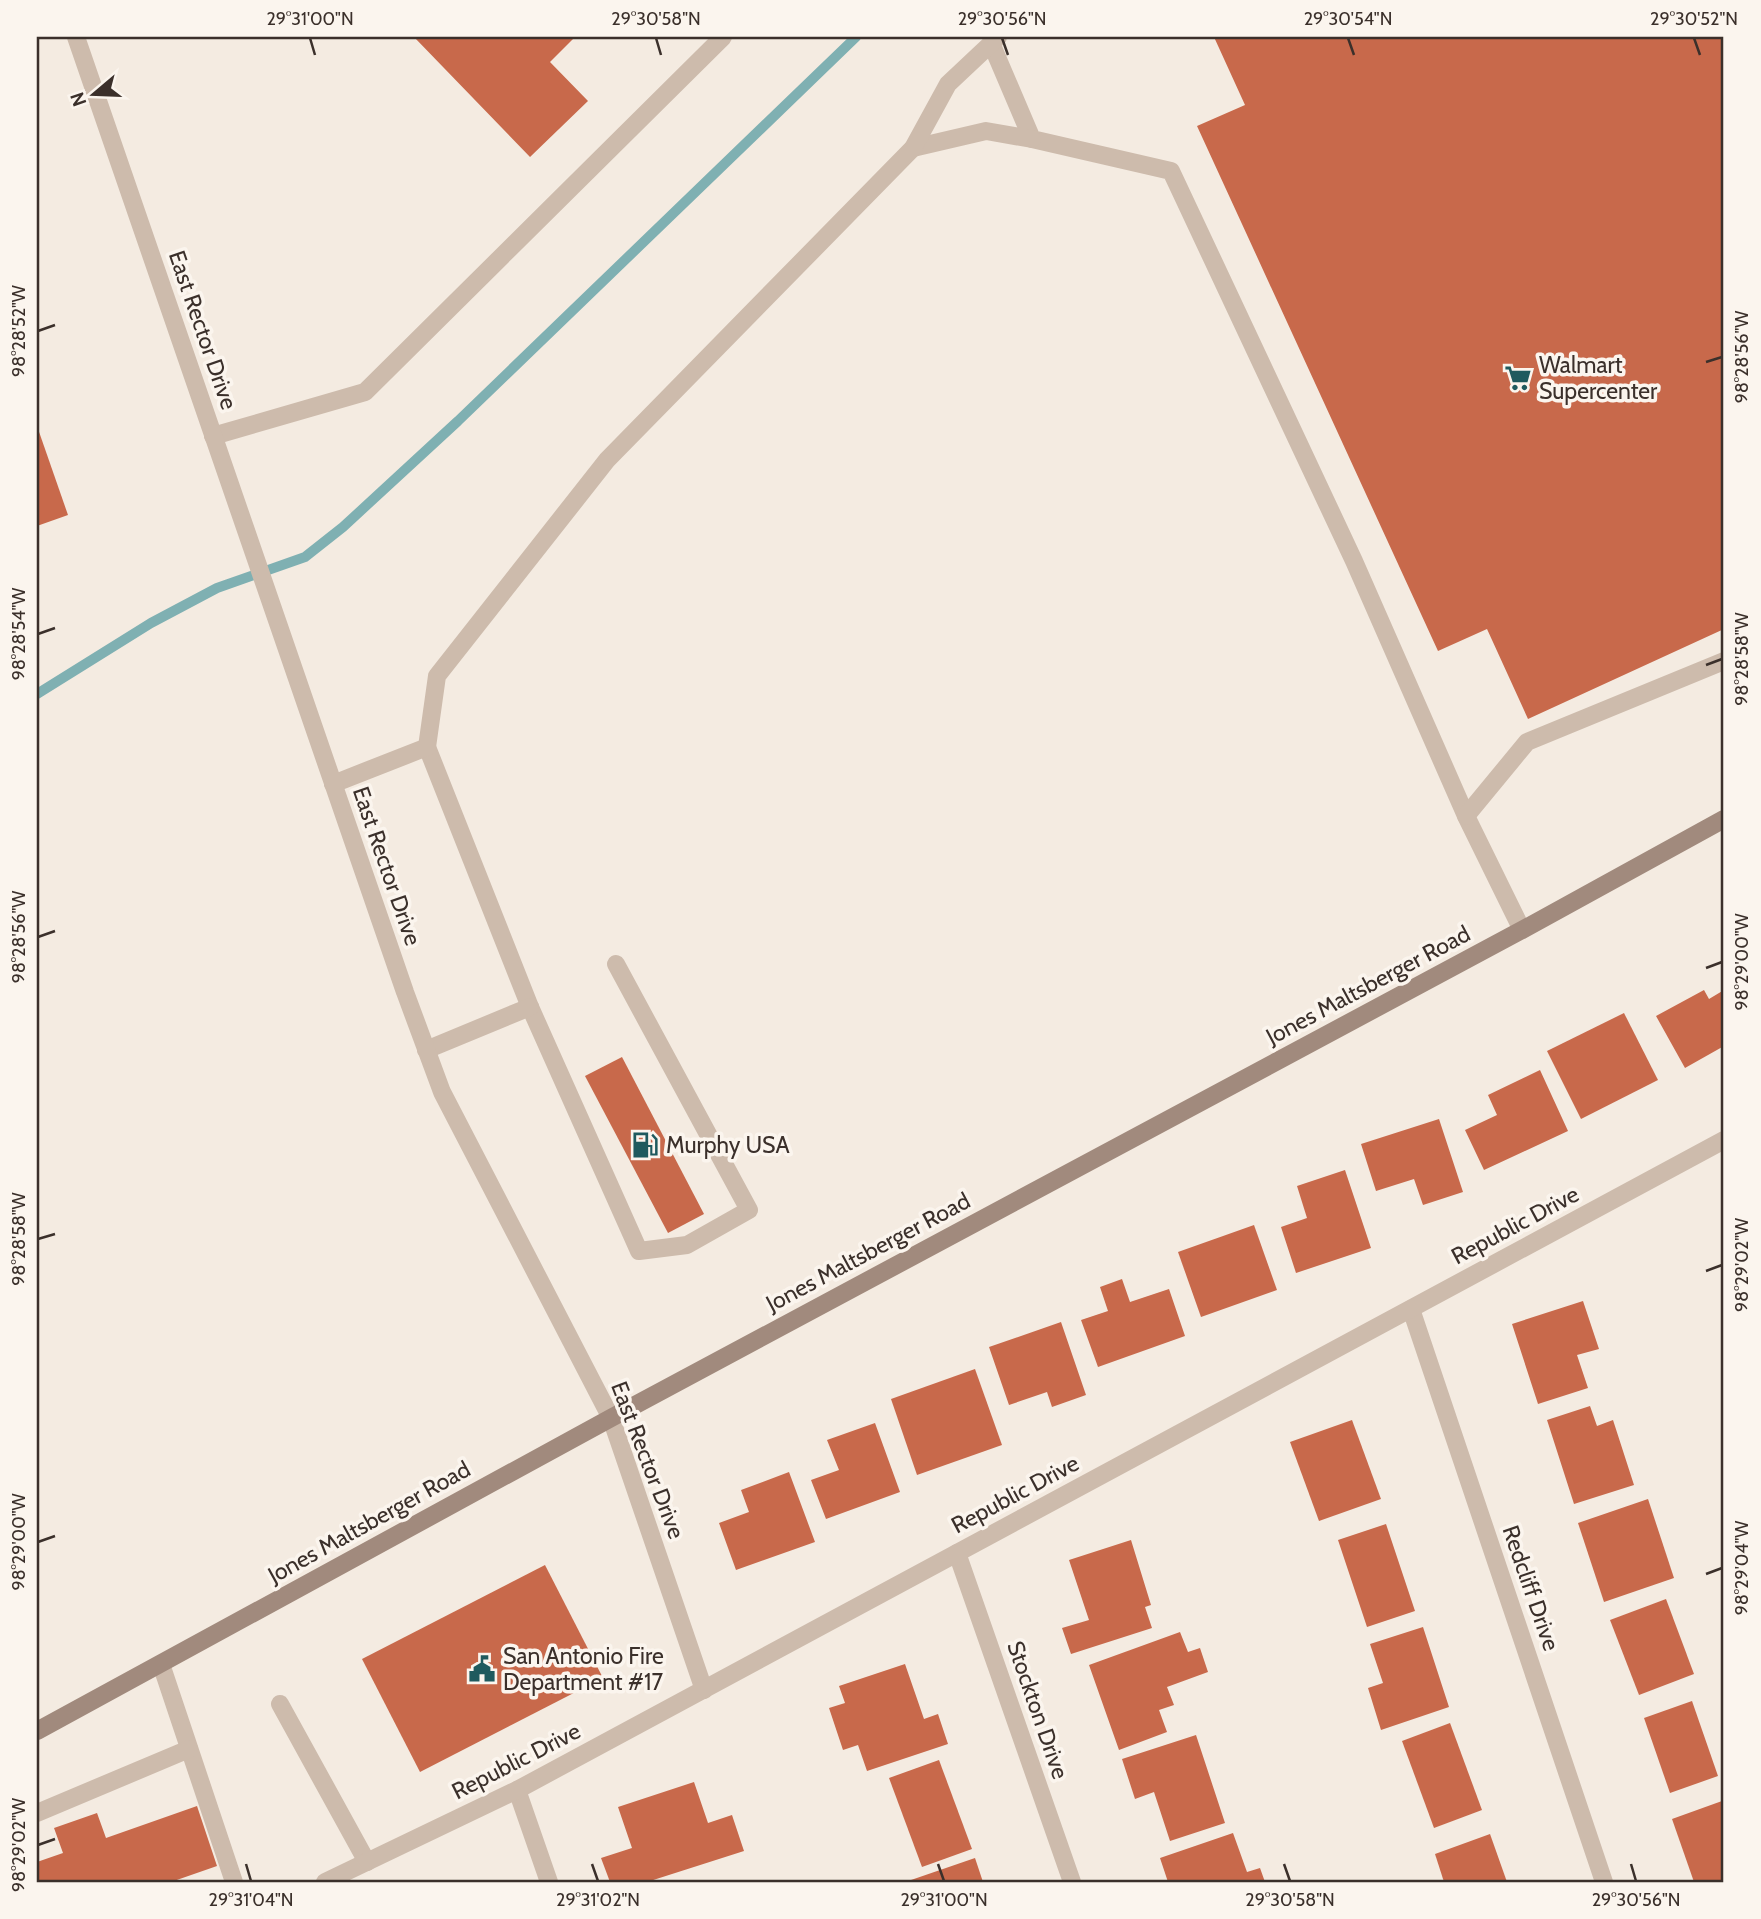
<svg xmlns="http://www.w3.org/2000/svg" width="1761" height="1919" font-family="Cabin,sans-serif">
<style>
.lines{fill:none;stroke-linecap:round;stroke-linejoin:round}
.stream{stroke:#7fb0b2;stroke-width:10}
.building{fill:#c8694b}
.service{stroke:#cdbbac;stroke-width:18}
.minor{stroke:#cdbbac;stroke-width:18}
.secondary{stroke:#a18a7d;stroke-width:18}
.ticks{fill:none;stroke:#3b302b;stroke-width:2.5}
.labels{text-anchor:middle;stroke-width:7;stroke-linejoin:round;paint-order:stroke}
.street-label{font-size:23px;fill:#3b302b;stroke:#fbf5ee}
.poi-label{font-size:23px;fill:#3b302b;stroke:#fbf5ee;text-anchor:start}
.neatline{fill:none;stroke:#3b302b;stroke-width:2.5}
.ticks-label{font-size:18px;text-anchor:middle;fill:#3b302b}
</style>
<rect width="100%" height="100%" fill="#f4ebe1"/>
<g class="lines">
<polyline class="stream" points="37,694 151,623 217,588 305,557 343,527 458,421 856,37"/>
</g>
<g class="building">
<polygon points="414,37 575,37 550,62 588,101 530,157"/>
<polygon points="1214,37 1724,37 1724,629 1528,719 1487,629 1438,651 1197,126 1245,105"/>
<polygon points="37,426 68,515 37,526"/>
<polygon points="1704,990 1709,999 1724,990 1724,1046 1685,1068 1656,1016"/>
<polygon points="1624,1013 1658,1080 1581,1119 1547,1051"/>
<polygon points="622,1057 704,1214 668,1233 585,1076"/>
<polygon points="1540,1070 1568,1131 1484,1170 1465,1130 1497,1115 1488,1095"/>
<polygon points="1439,1119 1463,1192 1423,1205 1414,1179 1376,1191 1361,1144"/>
<polygon points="1345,1170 1371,1248 1296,1273 1281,1227 1307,1218 1297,1186"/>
<polygon points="1254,1225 1277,1290 1201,1317 1178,1252"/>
<polygon points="1122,1279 1130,1302 1169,1289 1185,1336 1098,1367 1081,1320 1108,1311 1100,1287"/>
<polygon points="1583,1301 1599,1349 1577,1355 1588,1388 1538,1404 1512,1324"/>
<polygon points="1061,1322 1086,1395 1052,1407 1047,1392 1009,1405 989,1347"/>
<polygon points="975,1369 1002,1445 917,1475 891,1399"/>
<polygon points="1590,1406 1597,1426 1613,1420 1634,1485 1574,1504 1547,1420"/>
<polygon points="1352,1420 1381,1499 1319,1521 1290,1442"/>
<polygon points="875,1423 900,1492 826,1519 811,1480 839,1470 827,1440"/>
<polygon points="789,1472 815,1542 736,1570 719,1523 749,1512 741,1490"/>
<polygon points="1648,1499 1674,1578 1604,1602 1578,1523"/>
<polygon points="1386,1524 1415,1611 1367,1627 1338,1540"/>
<polygon points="1131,1540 1151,1605 1145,1607 1152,1628 1071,1654 1062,1628 1089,1620 1069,1560"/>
<polygon points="545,1565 603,1678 420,1772 362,1659"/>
<polygon points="1666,1599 1694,1674 1639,1695 1610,1620"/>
<polygon points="1423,1627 1449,1707 1381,1730 1368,1688 1383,1683 1370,1644"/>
<polygon points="1180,1632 1188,1652 1200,1648 1208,1672 1167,1687 1174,1705 1159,1710 1167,1732 1119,1750 1089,1665"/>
<polygon points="905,1664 924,1719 938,1714 948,1744 867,1771 858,1745 843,1750 829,1708 845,1703 839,1686"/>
<polygon points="1692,1701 1718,1776 1670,1793 1644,1718"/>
<polygon points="1450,1723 1482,1810 1434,1828 1402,1741"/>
<polygon points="1196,1735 1225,1823 1170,1841 1154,1792 1135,1799 1122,1759"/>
<polygon points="939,1760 972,1849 922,1867 889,1778"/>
<polygon points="694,1782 708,1823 732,1815 744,1851 647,1882 610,1882 601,1858 632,1848 618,1807"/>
<polygon points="1722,1801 1724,1807 1724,1882 1694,1882 1672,1819"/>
<polygon points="197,1806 217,1866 171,1882 37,1882 37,1862 63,1853 54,1828 97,1813 106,1838"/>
<polygon points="1233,1833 1247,1872 1260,1868 1265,1882 1168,1882 1160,1858"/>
<polygon points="1490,1834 1507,1882 1444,1882 1435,1854"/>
<polygon points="975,1858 983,1882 912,1882 911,1880"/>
</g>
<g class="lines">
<g class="service">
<polyline points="991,43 1032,139 1171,171 1354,561 1466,816 1522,930"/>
<polyline points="913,148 986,131 1032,139"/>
<polyline points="213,436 365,392 723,37"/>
<polyline points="427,747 530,1007 639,1251 687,1245 749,1210 616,964"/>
<polyline points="333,784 427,747 437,676 607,460 913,148 948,84 998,37"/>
<polyline points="1466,816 1527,742 1724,661"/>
<polyline points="426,1050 530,1007"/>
<polyline points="161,1664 234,1882"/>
<polyline points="280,1704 367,1862"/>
<polyline points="37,1813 189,1749"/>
</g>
<g class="minor">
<polyline points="76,37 405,992 442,1092 611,1418 704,1690"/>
<polyline points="1411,1309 1604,1882"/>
<polyline points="957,1553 1072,1882"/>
<polyline points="517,1790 549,1882"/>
<polyline points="325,1882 517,1790 1724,1140"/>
</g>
<polyline class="secondary" points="37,1731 611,1418 1522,930 1724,819"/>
</g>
<path class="ticks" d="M 310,38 L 315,55M 656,38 L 661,55M 1002,38 L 1008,55M 1348,38 L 1354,55M 1694,38 L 1700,55M 38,331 L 55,325M 1706,362 L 1722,357M 38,634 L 55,628M 1706,665 L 1722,659M 38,937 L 55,931M 1706,968 L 1722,962M 38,1239 L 55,1234M 1706,1271 L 1722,1265M 38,1542 L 55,1536M 1706,1574 L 1722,1568M 38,1845 L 55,1839M 246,1864 L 251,1881M 592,1864 L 598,1881M 938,1864 L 944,1881M 1284,1864 L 1290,1881M 1631,1864 L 1636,1881"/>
<defs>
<g id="supermarket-bare" transform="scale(2.1)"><path d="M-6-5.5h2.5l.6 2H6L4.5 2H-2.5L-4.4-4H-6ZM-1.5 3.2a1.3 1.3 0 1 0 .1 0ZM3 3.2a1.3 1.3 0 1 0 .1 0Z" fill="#1f5a5e" stroke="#fbf5ee" stroke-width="2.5" paint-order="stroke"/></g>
<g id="fuel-bare" transform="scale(2.1)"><path d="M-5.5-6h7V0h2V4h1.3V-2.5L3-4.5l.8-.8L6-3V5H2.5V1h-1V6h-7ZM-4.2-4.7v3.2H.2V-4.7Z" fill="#1f5a5e" stroke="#fbf5ee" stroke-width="2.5" paint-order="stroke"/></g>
<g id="civic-bare" transform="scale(2.1)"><path d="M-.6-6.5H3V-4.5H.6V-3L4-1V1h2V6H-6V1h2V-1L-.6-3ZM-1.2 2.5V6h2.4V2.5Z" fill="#1f5a5e" stroke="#fbf5ee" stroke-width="2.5" paint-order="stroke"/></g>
</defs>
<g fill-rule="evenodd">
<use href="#supermarket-bare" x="1518" y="378"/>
<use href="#fuel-bare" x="645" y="1145"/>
<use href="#civic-bare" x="482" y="1669"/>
</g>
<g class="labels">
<g class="street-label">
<text transform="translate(203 330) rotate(71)" y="8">East Rector Drive</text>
<text transform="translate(387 866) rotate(71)" y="8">East Rector Drive</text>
<text transform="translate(1368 985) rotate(-28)" y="8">Jones Maltsberger Road</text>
<text transform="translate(1515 1225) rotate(-28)" y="8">Republic Drive</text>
<text transform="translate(868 1252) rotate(-28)" y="8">Jones Maltsberger Road</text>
<text transform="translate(648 1460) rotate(69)" y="8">East Rector Drive</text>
<text transform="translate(1015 1494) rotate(-28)" y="8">Republic Drive</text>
<text transform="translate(369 1522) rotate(-29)" y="8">Jones Maltsberger Road</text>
<text transform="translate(1531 1588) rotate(71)" y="8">Redcliff Drive</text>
<text transform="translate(1038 1710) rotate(71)" y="8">Stockton Drive</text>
<text transform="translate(516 1761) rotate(-27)" y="8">Republic Drive</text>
</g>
<g class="poi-label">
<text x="1539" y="373">Walmart<tspan x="1539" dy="26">Supercenter</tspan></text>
<text x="666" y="1153">Murphy USA</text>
<text x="503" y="1664">San Antonio Fire<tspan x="503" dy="26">Department #17</tspan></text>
</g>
</g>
<rect width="1761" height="1919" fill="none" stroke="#fbf5ee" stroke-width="77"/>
<g transform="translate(94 94) rotate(251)" stroke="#fbf5ee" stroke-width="5" paint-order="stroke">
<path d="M0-5L12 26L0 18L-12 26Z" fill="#3b302b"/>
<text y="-10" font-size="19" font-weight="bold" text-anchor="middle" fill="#3b302b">N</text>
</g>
<rect x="38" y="38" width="1684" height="1843" class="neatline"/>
<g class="ticks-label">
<text x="310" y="25">29°31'00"N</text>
<text x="656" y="25">29°30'58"N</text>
<text x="1002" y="25">29°30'56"N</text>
<text x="1348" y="25">29°30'54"N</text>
<text x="1694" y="25">29°30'52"N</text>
<text transform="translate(19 331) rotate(-90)" y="6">98°28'52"W</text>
<text transform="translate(1742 357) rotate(-90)" y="6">98°28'56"W</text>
<text transform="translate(19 634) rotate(-90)" y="6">98°28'54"W</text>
<text transform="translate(1742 659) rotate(-90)" y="6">98°28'58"W</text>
<text transform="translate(19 937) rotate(-90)" y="6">98°28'56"W</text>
<text transform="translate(1742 962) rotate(-90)" y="6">98°29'00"W</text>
<text transform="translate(19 1239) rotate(-90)" y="6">98°28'58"W</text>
<text transform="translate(1742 1265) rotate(-90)" y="6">98°29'02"W</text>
<text transform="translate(19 1542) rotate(-90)" y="6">98°29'00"W</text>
<text transform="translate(1742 1568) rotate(-90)" y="6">98°29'04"W</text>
<text transform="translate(19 1845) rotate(-90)" y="6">98°29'02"W</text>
<text x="251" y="1906">29°31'04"N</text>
<text x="598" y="1906">29°31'02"N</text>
<text x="944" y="1906">29°31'00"N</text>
<text x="1290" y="1906">29°30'58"N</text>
<text x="1636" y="1906">29°30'56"N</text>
</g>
</svg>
